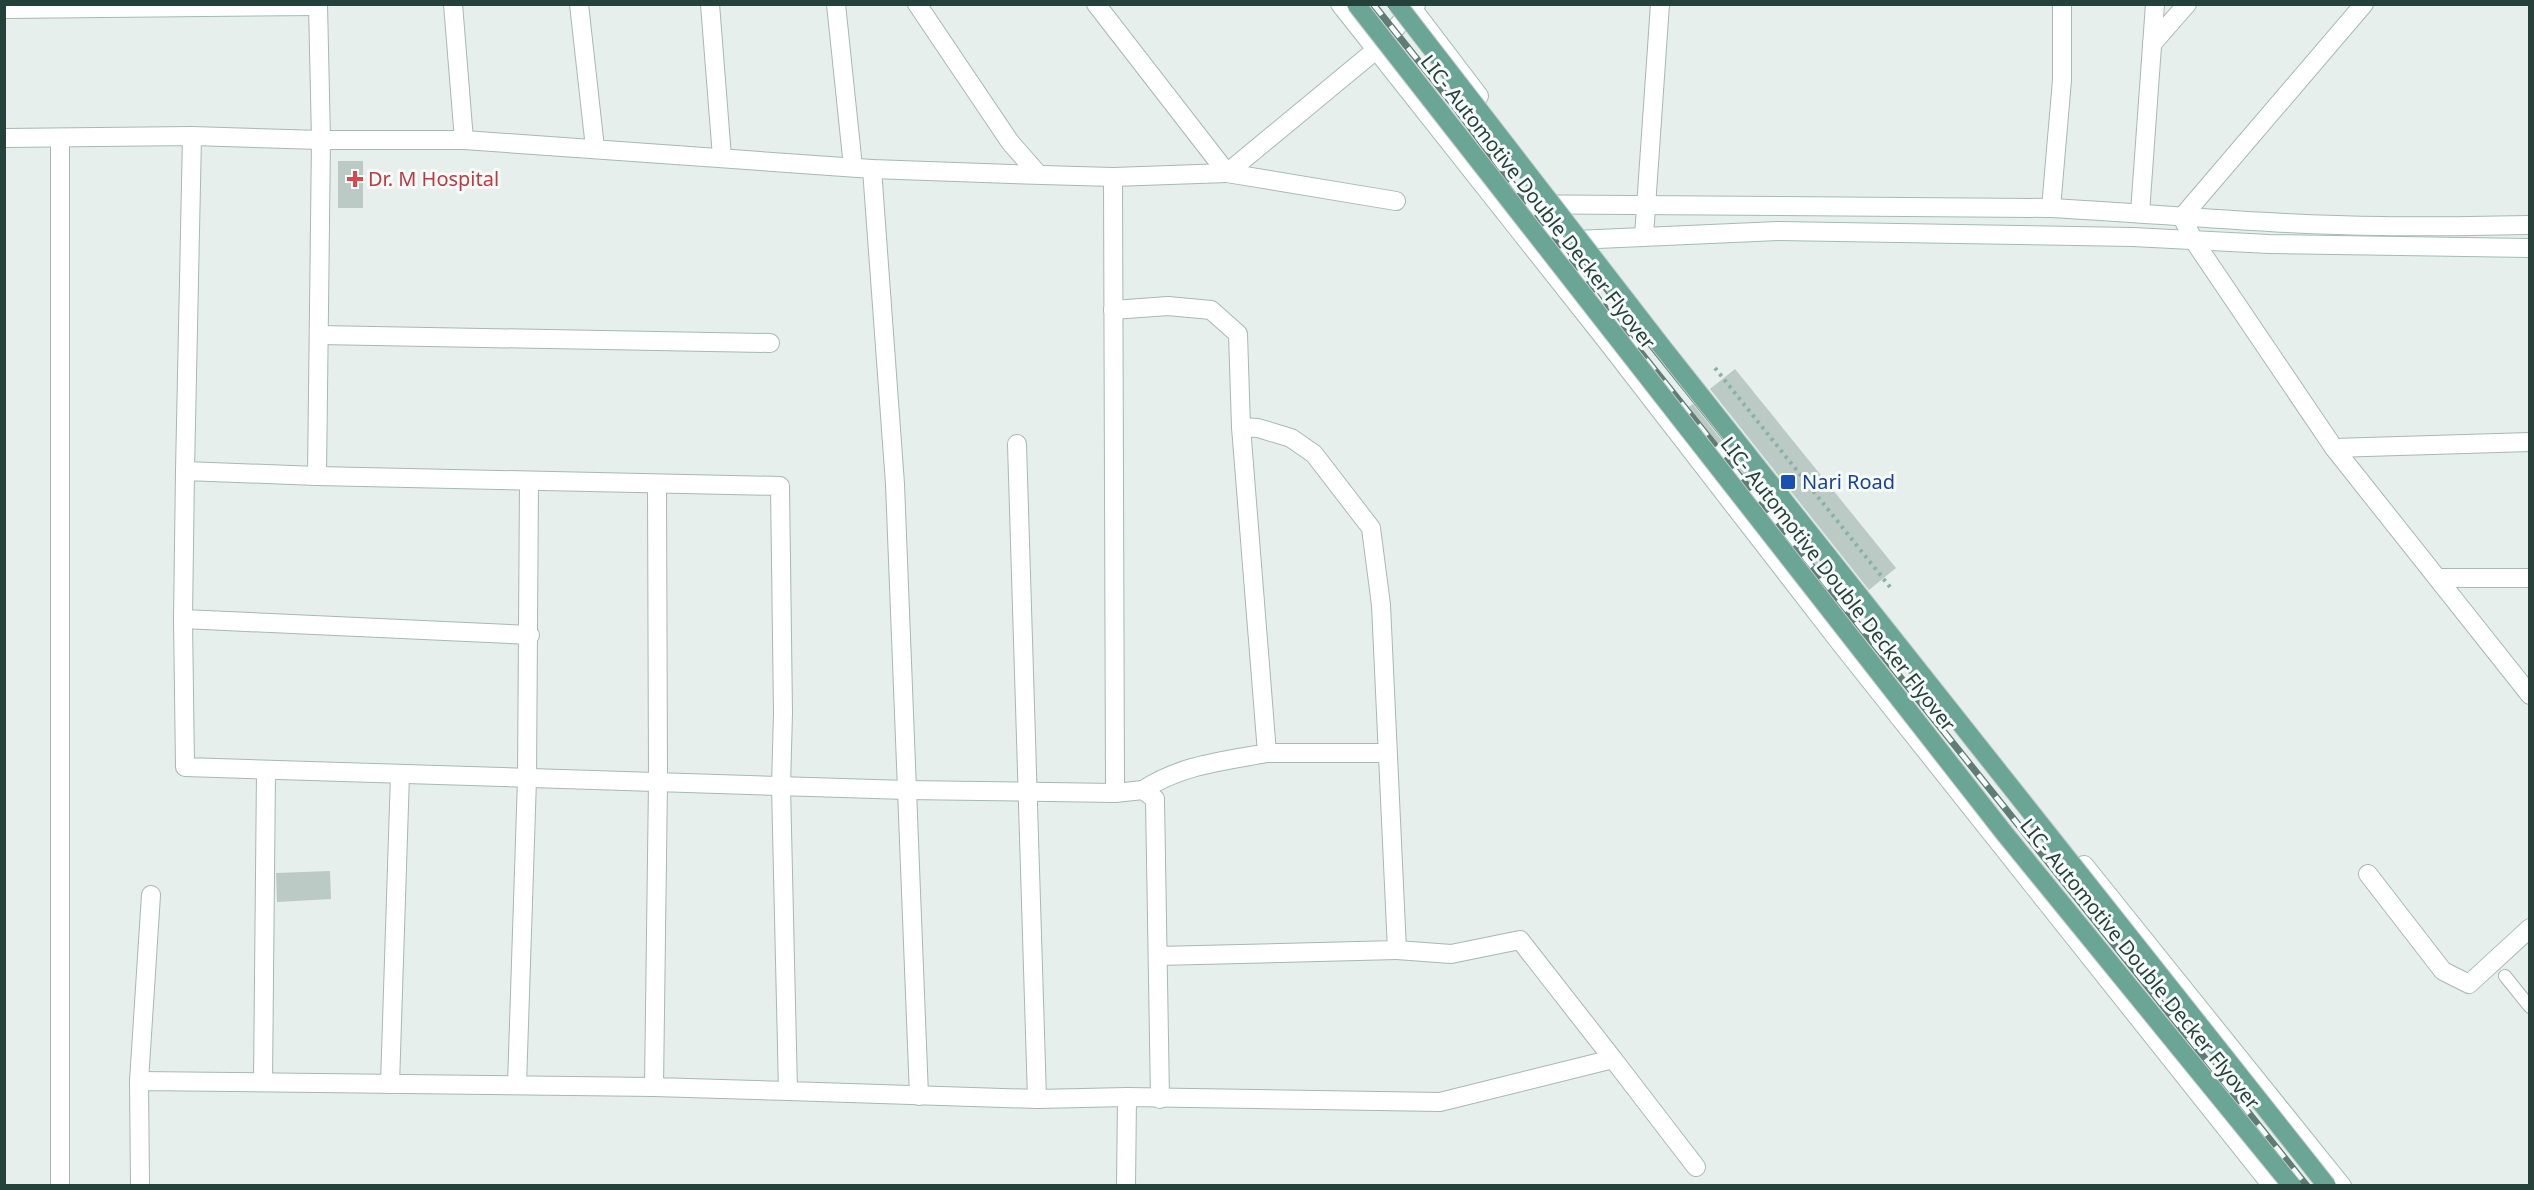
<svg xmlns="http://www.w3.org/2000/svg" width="2534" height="1190" font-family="'Noto Sans',sans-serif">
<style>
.building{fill:#bbcac4}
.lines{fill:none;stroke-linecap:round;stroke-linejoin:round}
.lane-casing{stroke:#a8b8b2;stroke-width:14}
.street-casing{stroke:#a8b8b2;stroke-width:20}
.secondary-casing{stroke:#a4bbb3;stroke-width:20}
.path{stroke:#86b3a5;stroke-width:4;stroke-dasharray:3 4.5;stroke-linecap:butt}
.lane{stroke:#fff;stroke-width:12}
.street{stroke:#fff;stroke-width:18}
.secondary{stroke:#fff;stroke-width:18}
.rail-casing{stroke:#5f7d75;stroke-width:7}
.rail{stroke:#f7fbf9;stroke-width:4.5;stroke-dasharray:14;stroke-linecap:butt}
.primary-bridge-casing{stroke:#c2cac8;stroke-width:20;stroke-linecap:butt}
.primary-bridge{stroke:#6aa596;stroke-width:18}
.health-dot{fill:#e0444e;stroke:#f7fbf9;stroke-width:2}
.transit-dot{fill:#1a4fb4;stroke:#f7fbf9;stroke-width:2}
.labels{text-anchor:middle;stroke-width:6;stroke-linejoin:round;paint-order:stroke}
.health-label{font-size:20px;fill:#be3a42;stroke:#f7fbf9;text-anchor:start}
.street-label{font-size:20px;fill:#24423a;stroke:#f7fbf9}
.transit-label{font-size:20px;fill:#164399;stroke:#f7fbf9;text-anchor:start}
</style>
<rect width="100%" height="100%" fill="#e6efeb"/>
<g class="building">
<rect x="338" y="161" width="25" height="47"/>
<polygon points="1735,369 1896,568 1869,590 1710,389"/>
<polygon points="1693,404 1852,605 1847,608 1687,408"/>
<polygon points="330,871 331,899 277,902 276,873"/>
</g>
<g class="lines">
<g class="lane-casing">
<polyline id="lane" points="2505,976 2530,1007"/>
</g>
<g class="street-casing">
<g id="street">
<polyline points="453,4 464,140"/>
<polyline points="579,4 595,148"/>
<polyline points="710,4 722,157"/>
<polyline points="836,4 853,167"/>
<polyline points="917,4 1010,142 1038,174"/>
<polyline points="1096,4 1227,173 1113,177 1011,174 872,169 464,140 321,140 317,476 185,471 183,619 185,767 906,790 1115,793 1143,790 1155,799 1160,1099"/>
<polyline points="2364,4 2182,217 2194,241 2334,448 2530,695"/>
<polyline points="4,9 318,6"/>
<polyline points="2152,44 2187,4"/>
<polyline points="4,138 192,136 321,140 318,4"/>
<polyline points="872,169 895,484 919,1096"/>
<polyline points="1227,173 1377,49 1416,5"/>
<polyline points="1227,173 1396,201"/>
<polyline points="1113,177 1115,793"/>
<polyline points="2051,208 2062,80 2062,4"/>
<polyline points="2140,213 2155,4"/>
<polyline points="1644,236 1660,4"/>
<polyline points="1113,310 1168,306 1211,310 1238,334 1241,427"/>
<polyline points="319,335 770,343"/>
<polyline points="1017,444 1037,1099"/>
<polyline points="2334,448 2530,442"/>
<polyline points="185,471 192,136"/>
<polyline points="317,476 780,486 783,713 781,786 788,1091 1037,1099 1127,1097"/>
<polyline points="657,484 658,781 654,1087 788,1091"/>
<polyline points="2438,578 2530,578"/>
<polyline points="183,619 530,635"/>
<polyline points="1267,753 1387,753"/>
<path d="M 1143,790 C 1181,765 1223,761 1267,753 L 1241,427 L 1258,428 L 1291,438 L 1314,454 L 1371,528 L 1381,605 L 1397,950 L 1158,956"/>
<polyline points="2368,874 2443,971 2469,984 2530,928"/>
<polyline points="1397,950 1451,954 1520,940 1613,1059"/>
<polyline points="139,1081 151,895"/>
<polyline points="263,1082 266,771"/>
<polyline points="390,1084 400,774"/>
<polyline points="517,1085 527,779 529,481"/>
<polyline points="60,1186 60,138"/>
<polyline points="140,1186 139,1081 654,1087"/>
<polyline points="1126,1186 1127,1097 1440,1102 1613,1059 1696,1167"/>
</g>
</g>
<g class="secondary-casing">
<g id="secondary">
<polyline points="1340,4 1605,339 1841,644 2272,1186"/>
<polyline points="1409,4 1479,96"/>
<path d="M 1501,204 L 2051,208 C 2162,214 2272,225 2383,226 C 2432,227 2481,226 2530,225"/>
<polyline points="1530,242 1778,231 2133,237 2269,244 2530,248"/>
<polyline points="2084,865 2342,1186"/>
</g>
</g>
<polyline class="path" points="1715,368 1890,587"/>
<use href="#lane" class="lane"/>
<use href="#street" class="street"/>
<use href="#secondary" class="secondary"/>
<g class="rail-casing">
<g id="rail">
<polyline points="1373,4 1452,103 1602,304 2307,1186"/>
<polyline points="1390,4 1462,95 1612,296 2324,1186"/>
</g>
</g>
<use href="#rail" class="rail"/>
<g class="primary-bridge-casing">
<g id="primary-bridge">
<polyline points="1356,4 2005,834 2292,1186"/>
<polyline points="1397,4 1663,348 2327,1186"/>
</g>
</g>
<use href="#primary-bridge" class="primary-bridge"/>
</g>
<path class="health-dot" d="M352 170h6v6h6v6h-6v6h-6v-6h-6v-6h6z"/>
<rect class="transit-dot" x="1780" y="474" width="16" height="16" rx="3"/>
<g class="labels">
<g class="health-label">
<text x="368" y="186">Dr. M Hospital</text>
</g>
<g class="street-label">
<text transform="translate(1538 202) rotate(52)" y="7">LIC- Automotive Double Decker Flyover</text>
<text transform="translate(1838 584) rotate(52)" y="7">LIC- Automotive Double Decker Flyover</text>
<text transform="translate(2140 964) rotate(51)" y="7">LIC- Automotive Double Decker Flyover</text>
</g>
<g class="transit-label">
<text x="1802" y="489">Nari Road</text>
</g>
</g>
<rect width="2534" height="1190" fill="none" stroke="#24423a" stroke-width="12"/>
</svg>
